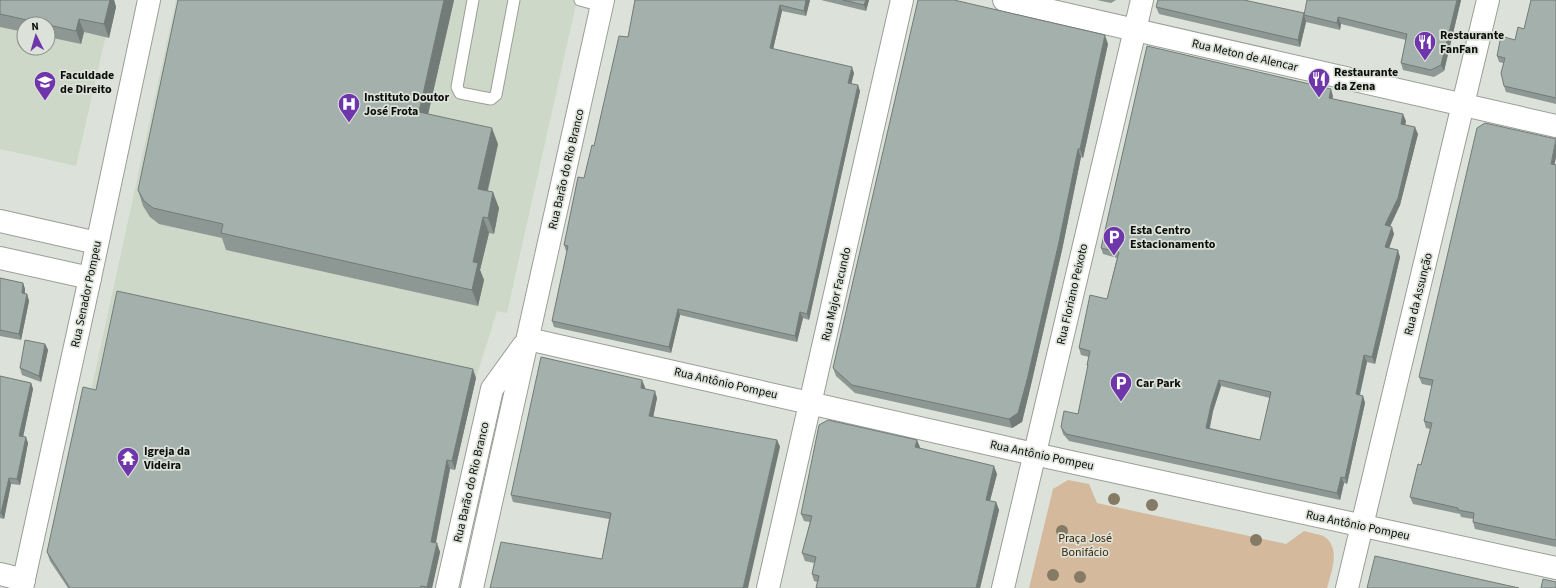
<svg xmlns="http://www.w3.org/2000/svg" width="1556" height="588" font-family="'Source Sans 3',sans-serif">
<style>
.built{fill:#cdd8c8;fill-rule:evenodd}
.green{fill:#d4b99c}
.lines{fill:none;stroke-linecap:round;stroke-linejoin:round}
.service-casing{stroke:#999f96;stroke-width:13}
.minor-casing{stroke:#999f96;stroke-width:24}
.tertiary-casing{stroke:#999f96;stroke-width:24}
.service{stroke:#fff;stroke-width:11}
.minor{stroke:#fff;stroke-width:22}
.tertiary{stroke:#fff;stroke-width:22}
.tree{fill:#857a64}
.wall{fill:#8d9793;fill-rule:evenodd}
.shaded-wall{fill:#737b78}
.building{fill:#a4b0ab;stroke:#737b78;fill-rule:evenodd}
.labels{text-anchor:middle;stroke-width:3.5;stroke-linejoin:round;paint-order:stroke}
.poi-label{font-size:12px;font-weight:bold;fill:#0b0d0a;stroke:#dce2d9;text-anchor:start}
.street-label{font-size:12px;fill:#0b0d0a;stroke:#dce2d9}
.park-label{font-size:12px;fill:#3d2404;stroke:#dce2d9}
</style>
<rect width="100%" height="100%" fill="#dce2d9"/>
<g class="built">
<path d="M 0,0 L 114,0 L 76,166 L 0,149 ZM 24,24 L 48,24 L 48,48 L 24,48 Z"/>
<polygon points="176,0 577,0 507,313 497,311 476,378 455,470 91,391"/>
</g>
<path class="green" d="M 1068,480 L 1089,484 L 1097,503 L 1286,544 L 1304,531 C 1310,533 1320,534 1325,537 C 1341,549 1331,573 1327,588 L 1029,588 L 1053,489 Z"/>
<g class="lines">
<g class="service-casing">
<g id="service">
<polyline points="473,0 457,87 460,93 491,99 496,95 514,0"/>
<polyline points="580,0 602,6"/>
</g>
</g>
<g class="minor-casing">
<g id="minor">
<polyline points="0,221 97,243"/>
<polyline points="0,258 90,278"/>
<polyline points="528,339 1034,454 1556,568"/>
<polyline points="0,574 24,580"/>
<polyline points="768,588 902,0"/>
<polyline points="1003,588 1142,0"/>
<polyline points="1347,588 1488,0"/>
</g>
</g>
<g class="tertiary-casing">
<g id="tertiary">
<polyline points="1004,0 1556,126"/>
<polyline points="22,588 90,278 149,0"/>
<polyline points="447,588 492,389 523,346"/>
<polyline points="472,588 603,0"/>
</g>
</g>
<use href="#service" class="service"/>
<use href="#minor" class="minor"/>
<use href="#tertiary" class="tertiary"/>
</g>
<g class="tree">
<circle cx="1114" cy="499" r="6"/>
<circle cx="1152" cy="505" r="6"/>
<circle cx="1062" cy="531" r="6"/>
<circle cx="1256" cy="540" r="6"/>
<circle cx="1053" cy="575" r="6"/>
<circle cx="1080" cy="577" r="6"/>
</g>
<g class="wall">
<polygon points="0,0 114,0 116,7 109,38 84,32 81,44 48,37 48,24 24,24 24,32 0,27"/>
<polygon points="178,0 454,0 428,114 498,144 488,191 499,208 494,234 489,233 480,270 484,280 478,306 226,250 222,238 159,224 150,217 143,206 138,190"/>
<polygon points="635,0 810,0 806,16 782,11 773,49 854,73 851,84 860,91 809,320 803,318 797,342 680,315 671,353 554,327 552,321 567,251 566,251 564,245 628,37"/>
<polygon points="821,0 869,0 866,11"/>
<polygon points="1097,0 1116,0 1111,3"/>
<polygon points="1461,0 1444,71 1434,77 1403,70 1401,63 1406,40 1341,24 1340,30 1306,22 1300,47 1159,14 1156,7 1304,13"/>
<polygon points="1556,0 1556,104 1506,92 1504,86 1503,63 1499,62 1497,56 1515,40 1524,29"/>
<polygon points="1108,44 1083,158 1081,157 1062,250 1030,389 1022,422 1012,428 855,393 836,376 833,368"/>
<path d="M 1333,96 L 1332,99 L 1406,121 L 1405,124 L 1418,134 L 1400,205 L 1390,227 L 1394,234 L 1389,248 L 1400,257 L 1375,364 L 1367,362 L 1360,395 L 1363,396 L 1365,403 L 1347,484 L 1344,483 L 1340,500 L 1069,441 L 1063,434 L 1061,427 L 1078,414 L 1088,367 L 1087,365 L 1089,357 L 1081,355 L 1079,348 L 1107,299 L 1117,258 L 1103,254 L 1101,248 ZM 1221,386 L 1270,398 L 1260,440 L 1210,428 L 1213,411 Z"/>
<polygon points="1555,164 1556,165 1556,547 1475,529 1473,522 1473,519 1461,517 1460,514 1413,504 1410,497 1421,465 1430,429 1426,428 1424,421 1432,386 1422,384 1419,377"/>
<polygon points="0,278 23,283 25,289 25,294 27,294 29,301 21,340 0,336"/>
<polygon points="45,344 48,350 41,382 22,375 20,368"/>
<polygon points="0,376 31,383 33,389 23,437 28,443 20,485 11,484 4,519 0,518"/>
<polygon points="476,378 455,470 450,469 436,543 440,552 432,588 68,588 50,561 47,552 96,390"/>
<polygon points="645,387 645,388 657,398 653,417 777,440 780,447 602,559 609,519 513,502 511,495"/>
<polygon points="920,447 919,448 997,474 990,501 996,502 999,510 980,588 816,588 817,582 814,581 812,574 814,563 805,561 802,553 810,522 804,521 801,514"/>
</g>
<g class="shaded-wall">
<polygon points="110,0 114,0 116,7 109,38 104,24"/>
<polygon points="444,0 454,0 425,128 419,112"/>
<polygon points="806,0 810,0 806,16 804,11"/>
<polygon points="866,0 869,0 866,11 864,5"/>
<polygon points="1457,0 1461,0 1444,71 1441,65"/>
<polygon points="780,5 782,11 772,54 770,48"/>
<polygon points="1304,15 1306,22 1300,47 1298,40"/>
<polygon points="1338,17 1341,24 1340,30 1337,23"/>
<polygon points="79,19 84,32 81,44 76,31"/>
<polygon points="1105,35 1108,44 1083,158 1080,149"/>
<polygon points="852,67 854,73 850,89 848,83"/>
<polygon points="858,85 860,91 809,320 807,314"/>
<polygon points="1331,89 1333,96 1331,104 1329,98"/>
<polygon points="1403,114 1406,121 1404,130 1401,124"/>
<polygon points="1415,127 1418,134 1400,205 1387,232 1385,225"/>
<polygon points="492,128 498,144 484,205 478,189"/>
<polygon points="1556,140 1556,158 1553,171 1551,164"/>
<polygon points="1078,149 1081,157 1062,250 1030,389 1022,422 1012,428 1009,419"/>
<polygon points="493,192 499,208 494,234 488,218"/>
<polygon points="483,217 489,233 480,270 484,280 478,306 472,290 473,262"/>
<polygon points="1392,227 1394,234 1387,254 1385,247"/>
<polygon points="1398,250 1400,257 1375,364 1372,357"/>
<polygon points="23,283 25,289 24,299 22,293"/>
<polygon points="27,294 29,301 21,340 19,334"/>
<polygon points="678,309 680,315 671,353 669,347"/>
<polygon points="800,312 803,318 797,342 795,336"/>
<polygon points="45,344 48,350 41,382 39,376"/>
<polygon points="1364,355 1367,362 1358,401 1356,394"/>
<polygon points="473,369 476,378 455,470 452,461"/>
<polygon points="642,380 645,387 644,395 641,388"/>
<polygon points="1219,380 1221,386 1213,411 1208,434 1206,428 1211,405"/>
<polygon points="31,383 33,389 22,442 19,436"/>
<polygon points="655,391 657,398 652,423 649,416"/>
<polygon points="1363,396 1365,403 1347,484 1345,478"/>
<polygon points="26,437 28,443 20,485 17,479"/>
<polygon points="777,440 780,447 748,588 743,588"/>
<polygon points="917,440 920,447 918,455 915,447"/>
<polygon points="447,460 450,469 434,551 431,542"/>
<polygon points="994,466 997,474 988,508 986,500"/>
<polygon points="1341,477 1344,483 1340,500 1337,493"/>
<polygon points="9,478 11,484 4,519 1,513"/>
<polygon points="996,502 999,510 980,588 976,588"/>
<polygon points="437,543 440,552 432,588 427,588"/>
</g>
<g class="building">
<polygon points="0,0 110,0 104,24 79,19 76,31 48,25 48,24 45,24 0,14"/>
<polygon points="178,0 444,0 419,112 492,128 478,189 493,192 488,218 483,217 473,262 478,263 472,290 221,233 223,224 153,208 144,201 138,190"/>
<polygon points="635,0 806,0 804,11 780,5 770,48 852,67 848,83 858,85 807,314 800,312 795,336 678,309 669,347 552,321 568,246 564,245 578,177 584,178 592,145 594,146 619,36 628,37"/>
<polygon points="843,0 866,0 864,5"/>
<polygon points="918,0 954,0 1105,35 1080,149 1078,149 1059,242 1027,380 1018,413 1009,419 852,385 833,368"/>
<polygon points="1158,0 1244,0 1304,13 1298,40 1156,7"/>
<polygon points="1307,0 1457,0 1441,65 1431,70 1401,63 1407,34 1338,17 1337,23 1304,15"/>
<polygon points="1531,0 1556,0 1556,98 1504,86 1501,73 1505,58 1497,56 1501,36 1515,40 1518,27 1524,29"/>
<path d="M 1147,46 L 1331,89 L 1329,98 L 1403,114 L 1401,124 L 1415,127 L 1398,198 L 1385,225 L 1392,227 L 1385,247 L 1398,250 L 1372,357 L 1364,355 L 1356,394 L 1363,396 L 1345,478 L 1341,477 L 1337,493 L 1066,434 L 1061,427 L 1064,411 L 1078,414 L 1088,365 L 1087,365 L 1090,351 L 1079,348 L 1090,295 L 1107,299 L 1119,252 L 1101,248 ZM 1219,380 L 1271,392 L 1260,440 L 1206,428 L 1211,405 Z"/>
<polygon points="1485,123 1556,139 1551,164 1556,165 1556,540 1473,522 1474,513 1458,510 1458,508 1410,497 1418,464 1421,465 1432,423 1424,421 1433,380 1419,377 1477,128"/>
<polygon points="0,278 23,283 22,293 27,294 19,334 0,330"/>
<polygon points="117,291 473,369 452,461 447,460 431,542 437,543 427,587 421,586 420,588 70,588 47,552 83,387 96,390"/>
<polygon points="25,340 45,344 39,376 20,368"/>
<polygon points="541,357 642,380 641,388 655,391 649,416 777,440 743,588 490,588 501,542 602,559 611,513 511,495"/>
<polygon points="0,376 31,383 19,436 26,437 17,479 9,478 1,513 0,513"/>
<polygon points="828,420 917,440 915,447 994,466 986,500 996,502 976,588 816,588 819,576 812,574 816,557 802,553 812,516 801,514 819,425"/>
<polygon points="1375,556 1519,588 1367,588"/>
<polygon points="1543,579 1556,582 1556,588 1541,588"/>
</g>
<defs>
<g id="restaurant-pin" transform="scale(1.15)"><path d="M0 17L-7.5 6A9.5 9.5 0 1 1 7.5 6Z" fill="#6f36ac" stroke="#dce2d9"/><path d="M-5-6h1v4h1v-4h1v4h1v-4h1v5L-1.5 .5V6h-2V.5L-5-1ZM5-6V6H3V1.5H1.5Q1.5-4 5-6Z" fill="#fff"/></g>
<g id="university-pin" transform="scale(1.15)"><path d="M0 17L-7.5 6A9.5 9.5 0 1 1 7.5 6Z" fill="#6f36ac" stroke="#dce2d9"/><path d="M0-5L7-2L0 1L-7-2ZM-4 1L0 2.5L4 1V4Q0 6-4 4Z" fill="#fff"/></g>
<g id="hospital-pin" transform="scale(1.15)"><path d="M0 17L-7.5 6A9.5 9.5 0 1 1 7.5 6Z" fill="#6f36ac" stroke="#dce2d9"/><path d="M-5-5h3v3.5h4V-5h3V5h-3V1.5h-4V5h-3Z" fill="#fff"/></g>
<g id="parking-pin" transform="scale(1.15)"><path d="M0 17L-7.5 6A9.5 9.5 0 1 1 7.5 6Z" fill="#6f36ac" stroke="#dce2d9"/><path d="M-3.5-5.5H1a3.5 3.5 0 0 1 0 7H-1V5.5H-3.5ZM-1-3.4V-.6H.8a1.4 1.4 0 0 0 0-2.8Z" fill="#fff"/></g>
<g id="temple-pin" transform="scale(1.15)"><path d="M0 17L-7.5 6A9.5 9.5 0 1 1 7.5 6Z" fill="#6f36ac" stroke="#dce2d9"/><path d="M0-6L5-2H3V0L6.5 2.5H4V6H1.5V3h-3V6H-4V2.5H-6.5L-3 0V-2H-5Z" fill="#fff"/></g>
</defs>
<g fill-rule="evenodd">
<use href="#restaurant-pin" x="1425" y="42"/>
<use href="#restaurant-pin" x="1319" y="79"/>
<use href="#university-pin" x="45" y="82"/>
<use href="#hospital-pin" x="349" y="104"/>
<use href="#parking-pin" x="1114" y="237"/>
<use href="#parking-pin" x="1121" y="383"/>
<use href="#temple-pin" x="128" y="458"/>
</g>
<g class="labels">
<g class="poi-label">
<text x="1440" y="39">Restaurante<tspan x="1440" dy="14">FanFan</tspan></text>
<text x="1334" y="76">Restaurante<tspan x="1334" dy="14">da Zena</tspan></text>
<text x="60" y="79">Faculdade<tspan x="60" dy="14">de Direito</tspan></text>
<text x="364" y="101">Instituto Doutor<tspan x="364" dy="14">José Frota</tspan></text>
<text x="1130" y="234">Esta Centro<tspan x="1130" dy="14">Estacionamento</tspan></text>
<text x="1136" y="387">Car Park</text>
<text x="144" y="455">Igreja da<tspan x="144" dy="14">Videira</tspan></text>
</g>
<g class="street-label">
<text transform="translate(1245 55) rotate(13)" y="4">Rua Meton de Alencar</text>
<text transform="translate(566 169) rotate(-77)" y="4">Rua Barão do Rio Branco</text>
<text transform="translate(86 294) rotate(-78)" y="4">Rua Senador Pompeu</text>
<text transform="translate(836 294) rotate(-77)" y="4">Rua Major Facundo</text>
<text transform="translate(1072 294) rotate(-77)" y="4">Rua Floriano Peixoto</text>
<text transform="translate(1418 294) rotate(-76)" y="4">Rua da Assunção</text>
<text transform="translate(726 383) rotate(13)" y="4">Rua Antônio Pompeu</text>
<text transform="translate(1042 455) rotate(12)" y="4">Rua Antônio Pompeu</text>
<text transform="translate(471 482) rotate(-77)" y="4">Rua Barão do Rio Branco</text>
<text transform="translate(1358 525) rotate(12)" y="4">Rua Antônio Pompeu</text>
</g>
<g class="park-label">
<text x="1085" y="542">Praça José<tspan x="1085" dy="14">Bonifácio</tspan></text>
</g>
</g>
<g transform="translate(36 36) rotate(355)"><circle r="19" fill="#dce2d9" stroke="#888d86"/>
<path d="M0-3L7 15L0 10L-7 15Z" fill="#6f36ac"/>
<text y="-6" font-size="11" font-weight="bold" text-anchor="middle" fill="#0b0d0a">N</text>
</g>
</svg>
